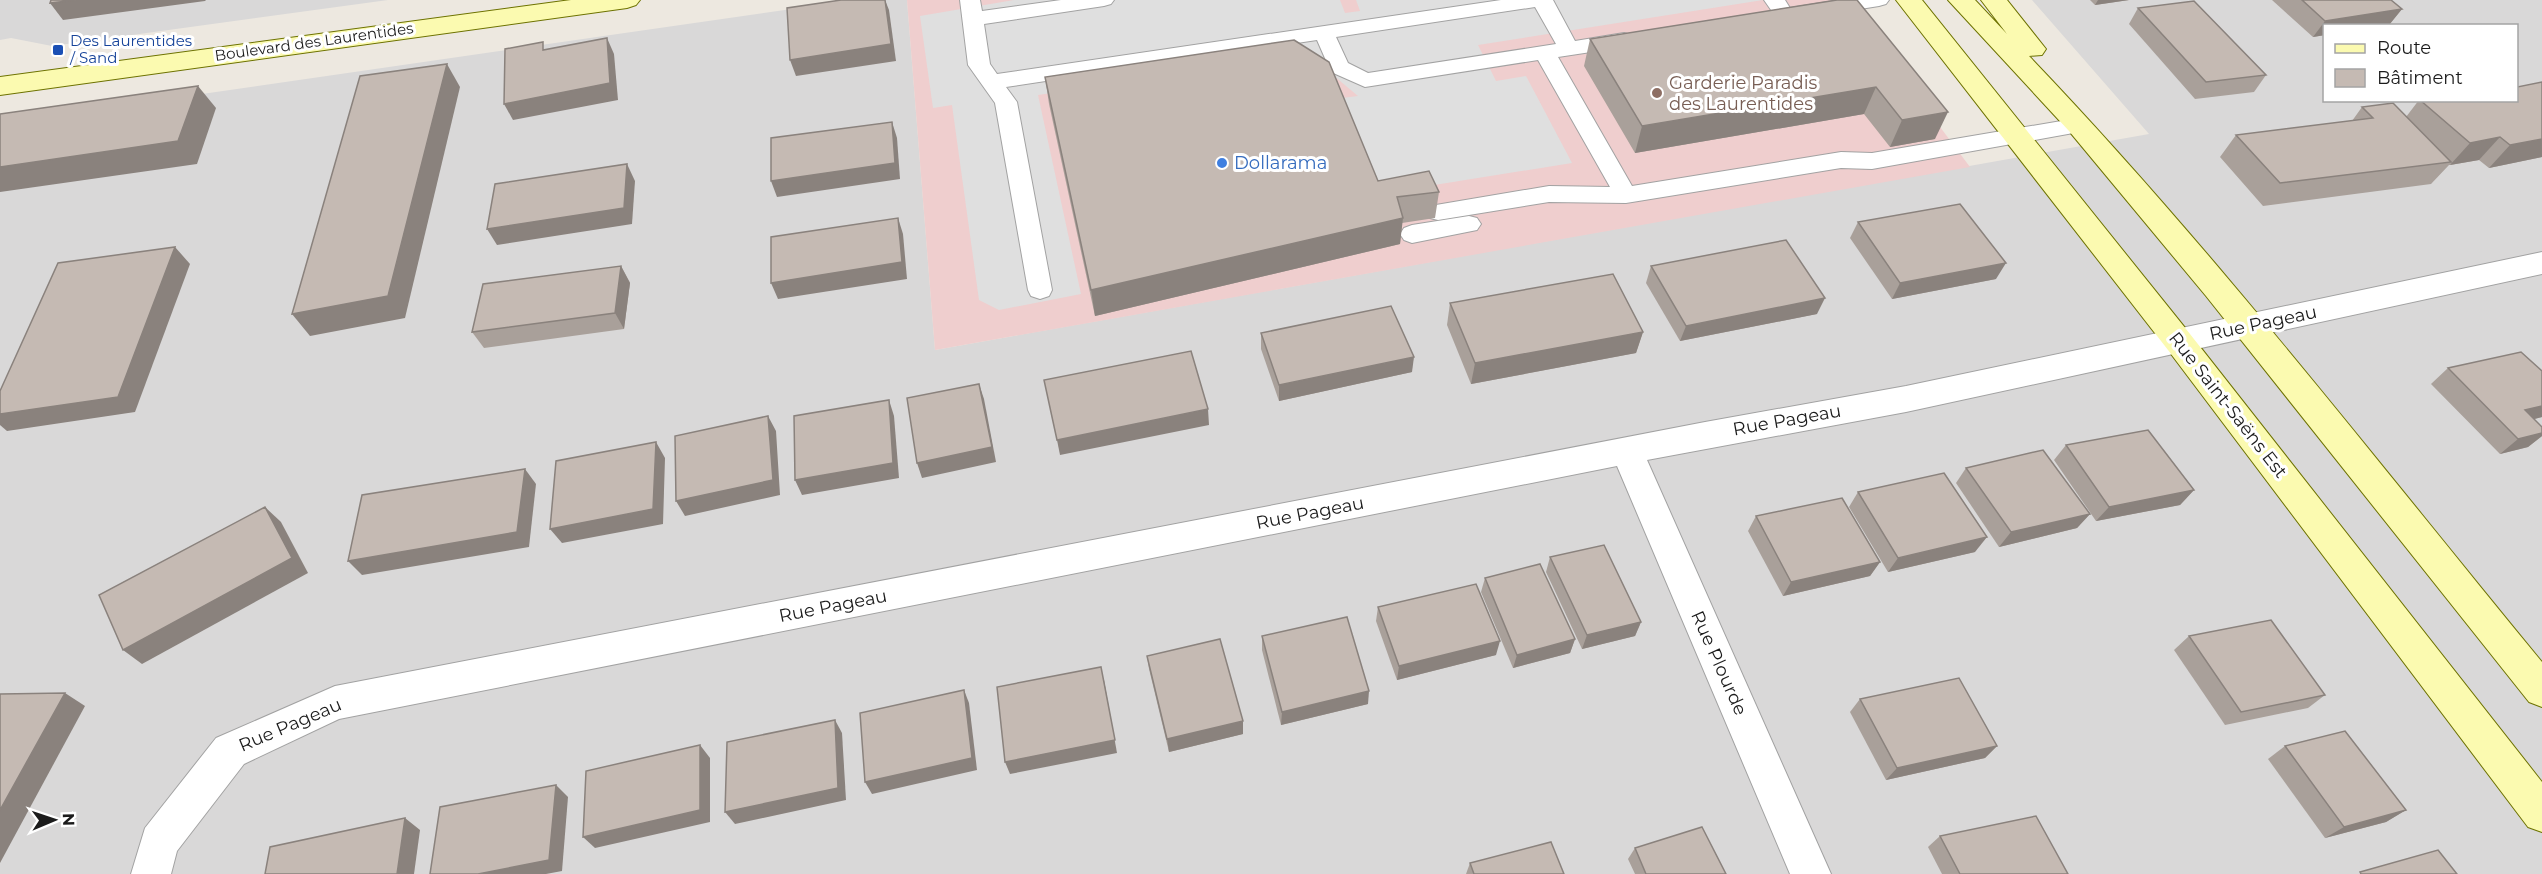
<svg xmlns="http://www.w3.org/2000/svg" width="2542" height="874" font-family="Montserrat,sans-serif">
<style>
.residential{fill:#d9d8d8;fill-rule:evenodd}
.commercial{fill:#efcece}
.parking{fill:#dfdfdf}
.lines{fill:none;stroke-linecap:round;stroke-linejoin:round}
.lane-casing{stroke:#a2a2a2;stroke-width:2}
.street-casing{stroke:#a2a2a2;stroke-width:2}
.secondary-casing{stroke:#6d7201;stroke-width:2}
.lane{fill:#fff;fill-rule:evenodd}
.street{fill:#fff;fill-rule:evenodd}
.secondary{fill:#fbfab0;fill-rule:evenodd}
.wall{fill:#a9a09a}
.shaded-wall{fill:#8a827d}
.building{fill:#c5bab3;stroke:#8a827d;stroke-width:1.5}
.transit-dot{fill:#1a4fb4;stroke:#fff;stroke-width:2}
.education-dot{fill:#8d6e63;stroke:#fff;stroke-width:2}
.shop-dot{fill:#3f7fe0;stroke:#fff;stroke-width:2}
.labels{text-anchor:middle;stroke-width:6;stroke-linejoin:round;paint-order:stroke}
.far-transit-label{font-size:15px;fill:#164399;stroke:#fff;text-anchor:start}
.far-street-label{font-size:15px;fill:#1b1b1b;stroke:#fff}
.education-label{font-size:18px;fill:#785e54;stroke:#fff;text-anchor:start}
.shop-label{font-size:18px;fill:#366cbe;stroke:#fff;text-anchor:start}
.street-label{font-size:18px;fill:#1b1b1b;stroke:#fff}
</style>
<rect width="100%" height="100%" fill="#ede8e0"/>
<g class="residential">
<polygon points="0,0 388,0 52,46 11,38 0,40"/>
<path d="M 854,0 L 907,0 L 935,350 L 2149,134 L 2032,0 L 2542,0 L 2542,874 L 0,874 L 0,123 ZM 2324,26 L 2516,26 L 2516,100 L 2324,100 Z"/>
</g>
<polygon class="commercial" points="907,0 1845,0 1970,167 935,350"/>
<polygon class="parking" points="1014,0 1340,0 1345,13 1360,11 1356,0 1763,0 1478,45 1496,81 1526,76 1572,163 1378,194 1342,98 1358,96 1309,55 1038,95 1081,294 999,310 979,300 952,105 933,108 920,16"/>
<g class="lines">
<g class="lane-casing">
<g id="lane">
<path d="M 960,0 L 980,0 L 982,11 L 1061,0 L 1114,0 L 1111,4 L 1104,6 L 984,24 L 990,64 L 997,74 L 1501,0 L 1553,0 L 1575,41 L 1624,33 L 1631,35 L 1635,40 L 1631,45 L 1624,47 L 1558,57 L 1632,186 L 1841,152 L 1872,153 L 2079,118 L 2087,120 L 2090,125 L 2087,130 L 2079,132 L 1872,169 L 1841,168 L 1626,203 L 1549,202 L 1438,220 L 1430,218 L 1426,212 L 1430,206 L 1549,186 L 1610,187 L 1538,60 L 1365,87 L 1331,72 L 1317,40 L 1006,87 L 1017,102 L 1052,290 L 1049,296 L 1040,299 L 1031,296 L 1028,290 L 995,103 L 968,65 ZM 1535,7 L 1556,44 L 1368,73 L 1348,63 L 1336,37 Z"/>
<polygon points="1764,0 1785,0 1790,8 1840,0 1889,0 1886,4 1879,6 1785,21 1778,20"/>
<polygon points="1469,216 1477,218 1481,224 1477,230 1412,243 1404,240 1400,234 1404,228 1412,225"/>
</g>
</g>
<g class="street-casing">
<polygon id="street" points="2542,252 2542,274 1906,412 1647,460 1831,874 1790,874 1617,466 339,719 244,764 177,851 171,874 131,874 145,828 216,738 335,686 1705,422 1906,386"/>
</g>
<g class="secondary-casing">
<g id="secondary">
<polygon points="571,0 640,0 636,5 627,8 0,95 0,77"/>
<polygon points="1896,0 1922,0 2190,334 2542,782 2542,832 2528,827 2168,350"/>
<path d="M 1948,0 L 1975,0 L 2007,34 L 1981,0 L 2007,0 L 2046,49 L 2042,55 L 2029,56 C 2212,247 2374,458 2542,662 L 2542,707 L 2529,702 L 2206,296 L 2069,131 Z"/>
</g>
</g>
<use href="#lane" class="lane"/>
<use href="#street" class="street"/>
<use href="#secondary" class="secondary"/>
</g>
<g class="wall">
<polygon points="1837,0 1935,139 1890,147 1864,114 1635,153 1584,66 1590,39"/>
<polygon points="2090,0 2129,0 2095,5"/>
<polygon points="2272,0 2391,0 2402,9 2389,25 2313,37"/>
<polygon points="2138,8 2266,75 2254,92 2195,99 2129,24"/>
<polygon points="1045,77 1378,181 1439,192 1435,218 1402,223 1400,244 1095,316 1049,104"/>
<polygon points="2419,100 2517,100 2542,157 2489,168 2479,160 2450,165 2449,165 2431,184 2263,206 2220,157 2236,135 2352,121 2362,107 2406,117"/>
<polygon points="1858,222 1996,279 1892,299 1850,238"/>
<polygon points="621,266 630,283 624,329 484,348 472,332"/>
<polygon points="1651,266 1817,314 1680,341 1646,283"/>
<polygon points="1450,303 1643,332 1636,353 1471,384 1447,325"/>
<polygon points="1261,333 1412,372 1279,401 1261,349"/>
<polygon points="2448,368 2542,371 2542,417 2534,419 2542,427 2542,436 2528,447 2500,454 2431,384"/>
<polygon points="2066,445 2194,490 2180,505 2096,521 2054,460"/>
<polygon points="1966,468 2090,514 2077,528 1999,547 1956,483"/>
<polygon points="1858,492 1975,552 1888,572 1849,507"/>
<polygon points="1756,516 1880,562 1870,576 1783,596 1748,531"/>
<polygon points="1550,557 1641,622 1635,636 1582,649 1546,572"/>
<polygon points="1485,578 1575,639 1570,653 1513,668 1481,592"/>
<polygon points="1378,607 1496,655 1397,680 1376,621"/>
<polygon points="1262,636 1368,704 1281,725 1262,650"/>
<polygon points="2189,636 2325,695 2308,708 2225,725 2174,650"/>
<polygon points="1147,656 1243,734 1169,752 1149,669"/>
<polygon points="1860,699 1997,746 1985,758 1886,780 1850,712"/>
<polygon points="2285,746 2406,810 2386,822 2325,838 2268,759"/>
<polygon points="1940,836 2068,874 1942,874 1928,847"/>
<polygon points="1635,848 1726,874 1635,874 1628,859"/>
<polygon points="1470,863 1564,874 1466,874"/>
</g>
<g class="shaded-wall">
<polygon points="76,0 206,0 205,1 63,20 50,3"/>
<polygon points="885,0 889,10 896,61 796,76 790,60"/>
<polygon points="2098,0 2129,0 2095,5"/>
<polygon points="2402,9 2389,25 2325,26 2325,35 2313,37 2325,21"/>
<polygon points="607,38 614,54 618,100 513,120 504,104"/>
<polygon points="447,64 460,87 405,318 310,336 292,314"/>
<polygon points="198,86 216,108 197,164 0,192 0,167"/>
<polygon points="1876,87 1864,114 1635,153 1642,126"/>
<polygon points="1948,112 1935,139 1890,147 1902,120"/>
<polygon points="892,122 897,138 900,179 777,197 771,181"/>
<polygon points="2500,137 2479,160 2450,165 2470,143"/>
<polygon points="2542,139 2542,157 2489,168 2510,145"/>
<polygon points="627,164 635,181 632,224 497,245 487,229"/>
<polygon points="898,218 903,234 907,279 778,299 771,283"/>
<polygon points="1403,218 1400,244 1095,316 1091,290"/>
<polygon points="175,247 190,264 135,412 7,431 0,425 0,414"/>
<polygon points="2006,263 1996,279 1892,299 1900,283"/>
<polygon points="621,266 630,283 624,329 615,313"/>
<polygon points="1825,298 1817,314 1680,341 1686,326"/>
<polygon points="1643,332 1636,353 1471,384 1475,363"/>
<polygon points="1414,357 1412,372 1279,401 1279,385"/>
<polygon points="979,384 984,399 996,462 922,478 917,463"/>
<polygon points="889,400 894,416 899,478 802,495 795,480"/>
<polygon points="2542,406 2542,417 2507,426 2525,410"/>
<polygon points="1208,409 1209,425 1060,455 1057,440"/>
<polygon points="768,416 776,431 780,495 685,516 676,501"/>
<polygon points="2542,433 2542,436 2528,447 2500,454 2518,439"/>
<polygon points="656,442 665,458 663,524 562,543 550,529"/>
<polygon points="525,469 536,484 529,547 362,575 348,561"/>
<polygon points="2194,490 2180,505 2096,521 2109,507"/>
<polygon points="265,507 281,522 308,573 142,664 123,650"/>
<polygon points="2090,514 2077,528 1999,547 2011,532"/>
<polygon points="1987,537 1975,552 1888,572 1898,558"/>
<polygon points="1880,562 1870,576 1783,596 1791,582"/>
<polygon points="1641,622 1635,636 1582,649 1587,635"/>
<polygon points="1575,639 1570,653 1513,668 1517,655"/>
<polygon points="1500,641 1496,655 1397,680 1399,666"/>
<polygon points="1104,680 1117,753 1010,774 1005,762"/>
<polygon points="964,690 969,703 977,770 872,794 865,782"/>
<polygon points="1369,691 1368,704 1281,725 1282,712"/>
<polygon points="65,693 85,706 0,863 0,810"/>
<polygon points="835,720 842,733 846,800 735,824 725,812"/>
<polygon points="1243,721 1243,734 1169,752 1167,739"/>
<polygon points="700,745 710,758 710,822 595,848 583,837"/>
<polygon points="1997,746 1985,758 1886,780 1897,768"/>
<polygon points="556,785 568,797 562,871 546,874 478,874"/>
<polygon points="2406,810 2386,822 2325,838 2344,827"/>
<polygon points="405,818 420,830 414,874 397,874"/>
</g>
<g class="building">
<polygon points="51,0 76,0 50,3"/>
<polygon points="841,0 885,0 891,44 790,60 787,8"/>
<polygon points="1837,0 1857,0 1948,112 1902,120 1876,87 1642,126 1590,39"/>
<polygon points="2302,0 2391,0 2402,9 2325,21"/>
<polygon points="2194,1 2266,75 2206,82 2138,8"/>
<polygon points="607,38 610,83 504,104 505,49 543,42 543,50"/>
<polygon points="1294,40 1329,62 1378,181 1429,171 1439,192 1397,197 1403,218 1091,290 1045,77"/>
<polygon points="447,64 388,296 292,314 360,76"/>
<polygon points="2542,82 2542,139 2510,145 2500,137 2470,143 2420,100 2517,100 2517,87"/>
<polygon points="198,86 178,141 0,167 0,114"/>
<polygon points="2393,103 2451,162 2280,183 2236,135 2373,118 2362,107"/>
<polygon points="892,122 895,163 771,181 771,138"/>
<polygon points="627,164 624,208 487,229 495,184"/>
<polygon points="1960,204 2006,263 1900,283 1858,222"/>
<polygon points="898,218 902,262 771,283 771,237"/>
<polygon points="1786,240 1825,298 1686,326 1651,266"/>
<polygon points="175,247 118,397 0,414 0,391 58,263"/>
<polygon points="621,266 615,313 472,332 483,284"/>
<polygon points="1613,274 1643,332 1475,363 1450,303"/>
<polygon points="1391,306 1414,357 1279,385 1261,333"/>
<polygon points="1191,351 1208,409 1057,440 1044,380"/>
<polygon points="2521,352 2542,371 2542,406 2525,410 2542,427 2542,433 2518,439 2448,368"/>
<polygon points="979,384 992,447 917,463 907,398"/>
<polygon points="889,400 893,463 795,480 794,416"/>
<polygon points="768,416 773,480 676,501 675,436"/>
<polygon points="2148,430 2194,490 2109,507 2066,445"/>
<polygon points="656,442 653,509 550,529 556,461"/>
<polygon points="2043,450 2090,514 2011,532 1966,468"/>
<polygon points="525,469 517,532 348,561 362,495"/>
<polygon points="1944,473 1987,537 1898,558 1858,492"/>
<polygon points="1842,498 1880,562 1791,582 1756,516"/>
<polygon points="265,507 292,558 123,650 99,595"/>
<polygon points="1604,545 1641,622 1587,635 1550,557"/>
<polygon points="1540,564 1575,639 1517,655 1485,578"/>
<polygon points="1476,584 1500,641 1399,666 1378,607"/>
<polygon points="1347,617 1369,691 1282,712 1262,636"/>
<polygon points="2271,620 2325,695 2241,712 2189,636"/>
<polygon points="1220,639 1243,721 1167,739 1147,656"/>
<polygon points="1101,667 1115,740 1005,762 997,687"/>
<polygon points="1959,678 1997,746 1897,768 1860,699"/>
<polygon points="964,690 972,758 865,782 860,713"/>
<polygon points="65,693 0,810 0,694"/>
<polygon points="835,720 838,788 725,812 727,742"/>
<polygon points="2345,731 2406,810 2344,827 2285,746"/>
<polygon points="700,745 700,810 583,837 586,771"/>
<polygon points="556,785 549,860 478,874 430,874 440,807"/>
<polygon points="2036,816 2068,874 1960,874 1940,836"/>
<polygon points="405,818 397,874 265,874 270,847"/>
<polygon points="1702,827 1726,874 1646,874 1635,848"/>
<polygon points="1551,842 1564,874 1474,874 1470,863"/>
<polygon points="2438,850 2457,874 2361,874 2360,872"/>
</g>
<rect class="transit-dot" x="52" y="44" width="12" height="12" rx="3"/>
<circle class="education-dot" cx="1657" cy="93" r="6"/>
<circle class="shop-dot" cx="1222" cy="163" r="6"/>
<g class="labels">
<g class="far-transit-label">
<text x="70" y="46">Des Laurentides<tspan x="70" dy="17">/ Sand</tspan></text>
</g>
<g class="far-street-label">
<text transform="translate(314 42) rotate(-8)" y="5">Boulevard des Laurentides</text>
</g>
<g class="education-label">
<text x="1669" y="89">Garderie Paradis<tspan x="1669" dy="21">des Laurentides</tspan></text>
</g>
<g class="shop-label">
<text x="1234" y="169">Dollarama</text>
</g>
<g class="street-label">
<text transform="translate(2263 323) rotate(-12)" y="6">Rue Pageau</text>
<text transform="translate(2228 405) rotate(52)" y="6">Rue Saint-Saëns Est</text>
<text transform="translate(1787 420) rotate(-10)" y="6">Rue Pageau</text>
<text transform="translate(1310 513) rotate(-11)" y="6">Rue Pageau</text>
<text transform="translate(833 606) rotate(-11)" y="6">Rue Pageau</text>
<text transform="translate(1719 663) rotate(66)" y="6">Rue Plourde</text>
<text transform="translate(290 725) rotate(-23)" y="6">Rue Pageau</text>
</g>
</g>
<rect x="2323" y="24" width="195" height="78" fill="#ffffff" stroke="#a4a4a4" stroke-width="1.5"/>
<rect x="2335" y="44" width="30" height="9" fill="#fbfab0" stroke="#a4a4a4" stroke-width="1.5"/>
<text x="2377" y="54" font-size="18" fill="#1b1b1b">Route</text>
<rect x="2335" y="69" width="30" height="18" fill="#c5bab3" stroke="#a4a4a4" stroke-width="1.5"/>
<text x="2377" y="84" font-size="18" fill="#1b1b1b">Bâtiment</text>
<g transform="translate(54 820) rotate(88)" stroke="#ffffff" stroke-width="4.5" paint-order="stroke">
<path d="M0-4.5L10 22L0 15L-10 22Z" fill="#1b1b1b"/>
<text y="-9" font-size="16" font-weight="bold" text-anchor="middle" fill="#1b1b1b">N</text>
</g>
</svg>
